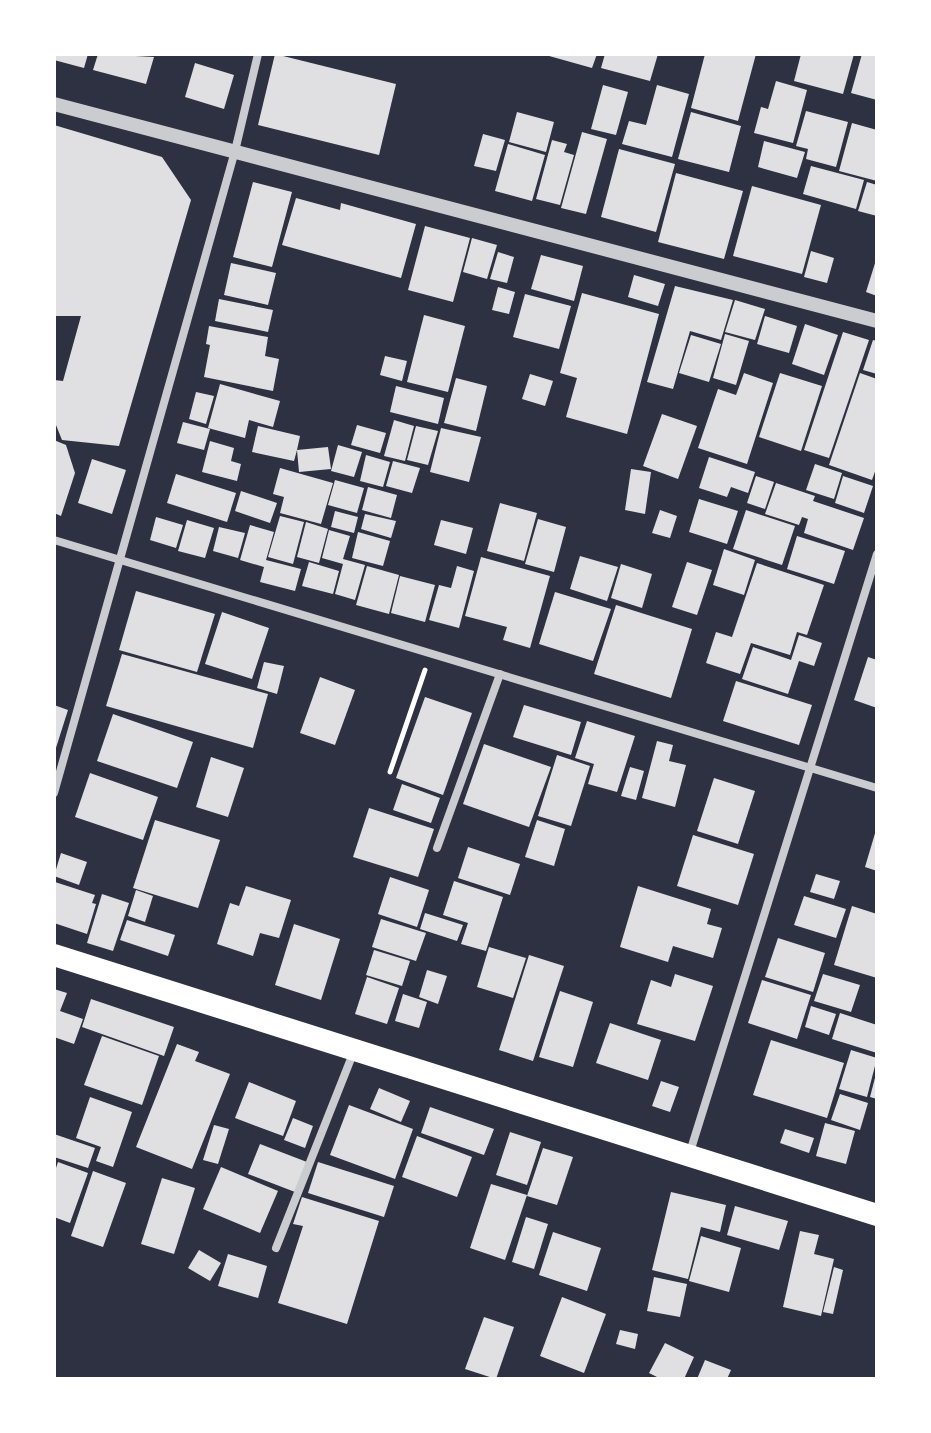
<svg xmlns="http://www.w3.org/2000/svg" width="931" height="1433" font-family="'PT Sans Narrow',sans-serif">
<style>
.building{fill:#e0e0e3}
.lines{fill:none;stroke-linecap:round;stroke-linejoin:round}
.path{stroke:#fff;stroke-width:5}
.minor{stroke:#caccd0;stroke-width:8}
.tertiary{stroke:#caccd0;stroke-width:14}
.trunk{stroke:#fff;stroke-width:22}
</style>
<rect width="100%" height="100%" fill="#2d3142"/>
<g class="building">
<polygon points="54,54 88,54 84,68 54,60"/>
<polygon points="98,54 154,57 146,84 93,70"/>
<polygon points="275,54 396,84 379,155 258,125"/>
<polygon points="542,54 597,54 592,68"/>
<polygon points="605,54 658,54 650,81 601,68"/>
<polygon points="705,54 756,54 738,121 691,108"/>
<polygon points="801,54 854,54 843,94 794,81"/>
<polygon points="862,54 877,54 877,100 851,93"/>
<polygon points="195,63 234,75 224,109 185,97"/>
<polygon points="776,81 807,90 793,143 754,133 761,107 768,109"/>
<polygon points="603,85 628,92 616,135 591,129"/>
<polygon points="657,85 689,94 672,157 622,144 629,121 646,125"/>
<polygon points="806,111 848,122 836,167 806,159 808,149 796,146"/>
<polygon points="517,112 554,122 546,152 509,142"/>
<polygon points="691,112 741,126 729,172 678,159"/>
<polygon points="852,123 877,130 877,181 839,171"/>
<polygon points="54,125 162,157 191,200 119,446 62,440 54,420 54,380 63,381 81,316 55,316"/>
<polygon points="582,132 607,139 586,214 561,208"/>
<polygon points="483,134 505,140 496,171 474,166"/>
<polygon points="552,140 567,144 564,152 574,155 560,205 536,199"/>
<polygon points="764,141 805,152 797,178 758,167"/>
<polygon points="508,144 545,155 532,201 495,191"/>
<polygon points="619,149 675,164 656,232 601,217"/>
<polygon points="811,166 864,180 856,209 803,194"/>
<polygon points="676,173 743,191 724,259 658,242"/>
<polygon points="253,182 292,192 272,267 233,257"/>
<polygon points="867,182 877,185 877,216 858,211"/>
<polygon points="752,186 821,205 802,274 733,256"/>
<polygon points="296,198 340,210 341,203 416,224 401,278 282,245"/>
<polygon points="425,226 470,238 453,302 408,290"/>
<polygon points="472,238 497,245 487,279 463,272"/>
<polygon points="811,251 834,258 827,283 804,277"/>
<polygon points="498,252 514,257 507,283 490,279"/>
<polygon points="541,255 583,266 574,301 531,289"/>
<polygon points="876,260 877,261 877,296 866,292"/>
<polygon points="231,263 276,273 268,305 224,295"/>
<polygon points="634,275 665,284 658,306 628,297"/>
<polygon points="675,286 733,300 721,340 690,331 673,389 647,382"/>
<polygon points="498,287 515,292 509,314 492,310"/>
<polygon points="582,293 659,314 627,434 566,417 577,378 560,373"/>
<polygon points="525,294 571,306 559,349 513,337"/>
<polygon points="219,299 273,310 268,332 215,321"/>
<polygon points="735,300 765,309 755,340 725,332"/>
<polygon points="424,315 465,326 448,392 407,382"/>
<polygon points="765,316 797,326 789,353 757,344"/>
<polygon points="805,324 838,335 824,375 792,364"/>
<polygon points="209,326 268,337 265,356 279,359 273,391 204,377 210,345 206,344"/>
<polygon points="843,332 869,340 829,458 804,450"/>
<polygon points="725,334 749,341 736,385 713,378"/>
<polygon points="691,335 721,344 709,382 679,373"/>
<polygon points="873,340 877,341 877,374 863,370"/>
<polygon points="385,356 407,361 402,381 380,375"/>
<polygon points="744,373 773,383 747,464 698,448 718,389 736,395"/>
<polygon points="780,373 822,386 801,451 759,437"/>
<polygon points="860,373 877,379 877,466 872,480 829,465"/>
<polygon points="530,374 553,381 545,406 522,399"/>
<polygon points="456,378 487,386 476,431 444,423"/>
<polygon points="220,384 280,401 273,427 249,420 245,438 208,428"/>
<polygon points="396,386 444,398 438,424 390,412"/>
<polygon points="196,392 214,396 206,424 189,419"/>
<polygon points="662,414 697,426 678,479 643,466"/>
<polygon points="394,420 414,426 405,461 384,456"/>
<polygon points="183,422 210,429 204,450 177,443"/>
<polygon points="357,425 386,433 380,453 351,445"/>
<polygon points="258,426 300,436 297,450 328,447 331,469 299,472 297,450 294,461 252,452"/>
<polygon points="416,426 438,431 428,465 407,460"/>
<polygon points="441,428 481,437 469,482 430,472"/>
<polygon points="54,440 66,445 75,473 61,516 54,513"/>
<polygon points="210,441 234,448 231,461 241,464 237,481 202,472"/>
<polygon points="338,445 362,452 354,477 331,471"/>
<polygon points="366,455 390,462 383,487 360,481"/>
<polygon points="709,457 755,472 748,493 731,487 727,497 699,488"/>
<polygon points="92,459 126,470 112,514 78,503"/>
<polygon points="393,461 420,468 412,493 386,486"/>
<polygon points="815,464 842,473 834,499 806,490"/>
<polygon points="280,468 333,483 321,524 280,513 284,497 273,494"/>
<polygon points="631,469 651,472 645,514 625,510"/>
<polygon points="176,474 236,493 227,522 167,503"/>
<polygon points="756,476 774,482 765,509 747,503"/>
<polygon points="843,476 873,486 864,513 835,503"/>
<polygon points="335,480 364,488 357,513 328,505"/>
<polygon points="776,483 815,496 813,501 864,518 853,550 804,533 808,519 802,517 799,525 765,514"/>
<polygon points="368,487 397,495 391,518 362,510"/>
<polygon points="241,491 277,503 270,523 235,511"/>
<polygon points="699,499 738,511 727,544 689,532"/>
<polygon points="500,503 537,513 524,561 487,551"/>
<polygon points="660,510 677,516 670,538 652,533"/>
<polygon points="746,510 795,526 782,565 733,549"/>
<polygon points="335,511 358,517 354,533 331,527"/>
<polygon points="365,514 396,521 391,538 361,529"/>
<polygon points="280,516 304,522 293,564 268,557"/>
<polygon points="156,517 183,525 176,548 150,540"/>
<polygon points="538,519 566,527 554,572 525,564"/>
<polygon points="187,520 214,528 205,558 178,551"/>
<polygon points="441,520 473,528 466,554 434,545"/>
<polygon points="306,522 328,529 319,563 297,557"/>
<polygon points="250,525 274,532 266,560 301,569 295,591 260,582 264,567 240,560"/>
<polygon points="219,527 245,533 238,558 213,551"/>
<polygon points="329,530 350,536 343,559 365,565 355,600 335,594 343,564 322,558"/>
<polygon points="358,532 390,541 383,566 352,558"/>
<polygon points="797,536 845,551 834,584 787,569"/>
<polygon points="724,549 755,560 744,595 713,585"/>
<polygon points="580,556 618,567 607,601 570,589"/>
<polygon points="481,557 550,576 530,648 503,640 507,627 465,616"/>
<polygon points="309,562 339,571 333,594 302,586"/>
<polygon points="687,562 712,570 697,615 672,607"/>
<polygon points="757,563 824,585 807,635 797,632 790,655 751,643 740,674 706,663 716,632 732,637"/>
<polygon points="621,564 652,574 642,608 611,598"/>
<polygon points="367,566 399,575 389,614 356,605"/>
<polygon points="457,566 474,571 459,628 429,620 439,585 451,588"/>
<polygon points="400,576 435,585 425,622 391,613"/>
<polygon points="136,591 215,614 197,672 119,650"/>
<polygon points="555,592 611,609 593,661 539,644"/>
<polygon points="616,605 692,629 671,698 594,674"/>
<polygon points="222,612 269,628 252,679 205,664"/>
<polygon points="799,635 822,643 814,666 799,661 788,694 742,679 753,647 791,660"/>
<polygon points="122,654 268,694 253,748 106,706"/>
<polygon points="868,657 877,660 877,708 854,700"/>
<polygon points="264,662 284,666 277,694 257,688"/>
<polygon points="320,677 355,690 335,745 300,733"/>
<polygon points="736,681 812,705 799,745 723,721"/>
<polygon points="425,697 472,713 443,795 396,778"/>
<polygon points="54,705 68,710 55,751 54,751"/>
<polygon points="524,705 581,722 571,755 513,737"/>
<polygon points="113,714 193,742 177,788 97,761"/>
<polygon points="587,721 635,736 617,792 588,784 594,764 575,758"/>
<polygon points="657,741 673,745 669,761 686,765 675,807 642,798"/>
<polygon points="484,744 551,767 529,827 463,804"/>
<polygon points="557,755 590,766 571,826 538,816"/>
<polygon points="211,757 244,768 228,817 196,807"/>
<polygon points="630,767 644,771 636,800 621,796"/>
<polygon points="90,773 158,797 143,840 75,817"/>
<polygon points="714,778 755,791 738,844 697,831"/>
<polygon points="402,784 440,798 431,823 393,810"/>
<polygon points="369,808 434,829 418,877 353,857"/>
<polygon points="155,820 220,840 198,908 133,888"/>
<polygon points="537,820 565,829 554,866 525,857"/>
<polygon points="876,830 877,830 877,871 865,867"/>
<polygon points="693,835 754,854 738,905 677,886"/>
<polygon points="468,847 520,864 510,895 458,878"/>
<polygon points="61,853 87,862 79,885 54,876"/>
<polygon points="816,874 840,881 834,899 810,892"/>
<polygon points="390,877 429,890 417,927 378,914"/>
<polygon points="454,881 503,897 486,951 461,944 468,923 443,915"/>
<polygon points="55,882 95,895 92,903 96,904 87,934 54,923"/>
<polygon points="246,886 291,900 279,938 260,933 253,956 217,944 230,903 239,906"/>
<polygon points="638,886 711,909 707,924 722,928 713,958 673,946 668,962 620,947"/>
<polygon points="136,890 153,896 145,922 128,916"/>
<polygon points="102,894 129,903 113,951 87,943"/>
<polygon points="804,896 846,909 836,938 794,925"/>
<polygon points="852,906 877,914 877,978 834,965"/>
<polygon points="425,913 463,925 457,941 420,929"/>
<polygon points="381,919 426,933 416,961 372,947"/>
<polygon points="127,920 175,935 168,956 120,940"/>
<polygon points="294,924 340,939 321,1000 275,985"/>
<polygon points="778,938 825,953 813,992 765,977"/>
<polygon points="489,947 526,958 513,998 477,987"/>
<polygon points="374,950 410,961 402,986 366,975"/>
<polygon points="529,955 564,966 533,1061 499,1050"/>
<polygon points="427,970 447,976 438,1004 419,997"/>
<polygon points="675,974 713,986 695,1041 637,1024 651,980 671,987"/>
<polygon points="823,974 860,985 851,1012 814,1001"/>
<polygon points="367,977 399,988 387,1024 355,1014"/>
<polygon points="762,980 811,995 797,1039 748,1023"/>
<polygon points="54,989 67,993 60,1011 83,1019 74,1044 54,1037"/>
<polygon points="560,991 593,1002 573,1067 539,1057"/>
<polygon points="403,994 427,1002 419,1028 395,1021"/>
<polygon points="91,999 174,1027 164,1056 82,1027"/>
<polygon points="811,1006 836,1014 829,1035 805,1027"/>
<polygon points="840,1013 877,1025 877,1053 832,1039"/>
<polygon points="610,1023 661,1040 648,1080 596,1063"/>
<polygon points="102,1036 159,1056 142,1105 84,1085"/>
<polygon points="771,1040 844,1063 827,1118 753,1095"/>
<polygon points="177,1044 199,1052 195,1061 230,1074 192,1169 136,1147"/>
<polygon points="851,1050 877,1058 867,1097 839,1089"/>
<polygon points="876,1074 877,1074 877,1099 870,1097"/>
<polygon points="661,1081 679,1087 670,1112 652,1106"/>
<polygon points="249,1082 296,1101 283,1136 235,1118"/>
<polygon points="379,1088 410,1101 401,1122 370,1109"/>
<polygon points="840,1094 868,1103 860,1130 831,1120"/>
<polygon points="90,1097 132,1112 113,1167 96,1161 101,1147 76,1138"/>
<polygon points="349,1105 413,1129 395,1179 330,1155"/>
<polygon points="430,1107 494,1129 484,1155 421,1133"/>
<polygon points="293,1118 313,1126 305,1148 284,1140"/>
<polygon points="825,1123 855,1131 846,1164 816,1156"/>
<polygon points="214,1125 229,1129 218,1164 203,1160"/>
<polygon points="785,1129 814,1138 809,1153 780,1143"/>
<polygon points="510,1132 541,1142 527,1185 496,1175"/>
<polygon points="54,1134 95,1148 88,1168 54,1157"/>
<polygon points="417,1136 472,1157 457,1197 402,1177"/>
<polygon points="260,1144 307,1162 295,1192 248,1174"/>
<polygon points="543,1148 573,1157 557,1205 527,1196"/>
<polygon points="58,1162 88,1173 70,1223 54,1217 54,1174"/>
<polygon points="318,1162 394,1186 384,1217 308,1193"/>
<polygon points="221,1167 278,1191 260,1233 203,1209"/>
<polygon points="93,1171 126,1183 103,1247 71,1236"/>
<polygon points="162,1178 195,1188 174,1254 141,1244"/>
<polygon points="491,1184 527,1195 505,1260 470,1248"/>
<polygon points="671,1192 726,1205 720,1232 701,1227 688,1279 652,1270"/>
<polygon points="302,1197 379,1221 347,1324 278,1303 303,1226 293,1224"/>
<polygon points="735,1206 788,1221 779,1250 727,1235"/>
<polygon points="526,1217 548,1224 534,1269 512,1262"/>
<polygon points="800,1231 819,1235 814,1254 834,1259 821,1316 783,1307"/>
<polygon points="553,1232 601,1248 587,1291 539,1275"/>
<polygon points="701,1236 741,1248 729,1292 689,1281"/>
<polygon points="199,1250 221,1263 210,1281 188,1268"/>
<polygon points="228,1254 267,1266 258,1298 218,1286"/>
<polygon points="834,1267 843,1270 833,1314 823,1312"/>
<polygon points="654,1277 687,1284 680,1317 647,1311"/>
<polygon points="562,1297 606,1314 584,1373 540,1356"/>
<polygon points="484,1317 514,1327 496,1379 465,1369"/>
<polygon points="620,1330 638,1334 635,1349 616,1344"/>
<polygon points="665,1343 694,1357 684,1379 661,1379 649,1373"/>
<polygon points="705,1360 731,1370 727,1379 697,1379"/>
</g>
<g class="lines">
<polyline class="path" points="390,772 425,670"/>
<g class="minor">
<polyline points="54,540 877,788"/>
<polyline points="54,793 235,151 258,54"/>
<polyline points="437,848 500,674"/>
<polyline points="690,1152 877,554"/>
<polyline points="276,1248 354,1051"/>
</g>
<polyline class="tertiary" points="54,104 877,321"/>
<polyline class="trunk" points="54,955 877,1215"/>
</g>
<rect width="931" height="1433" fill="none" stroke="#ffffff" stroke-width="112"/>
</svg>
